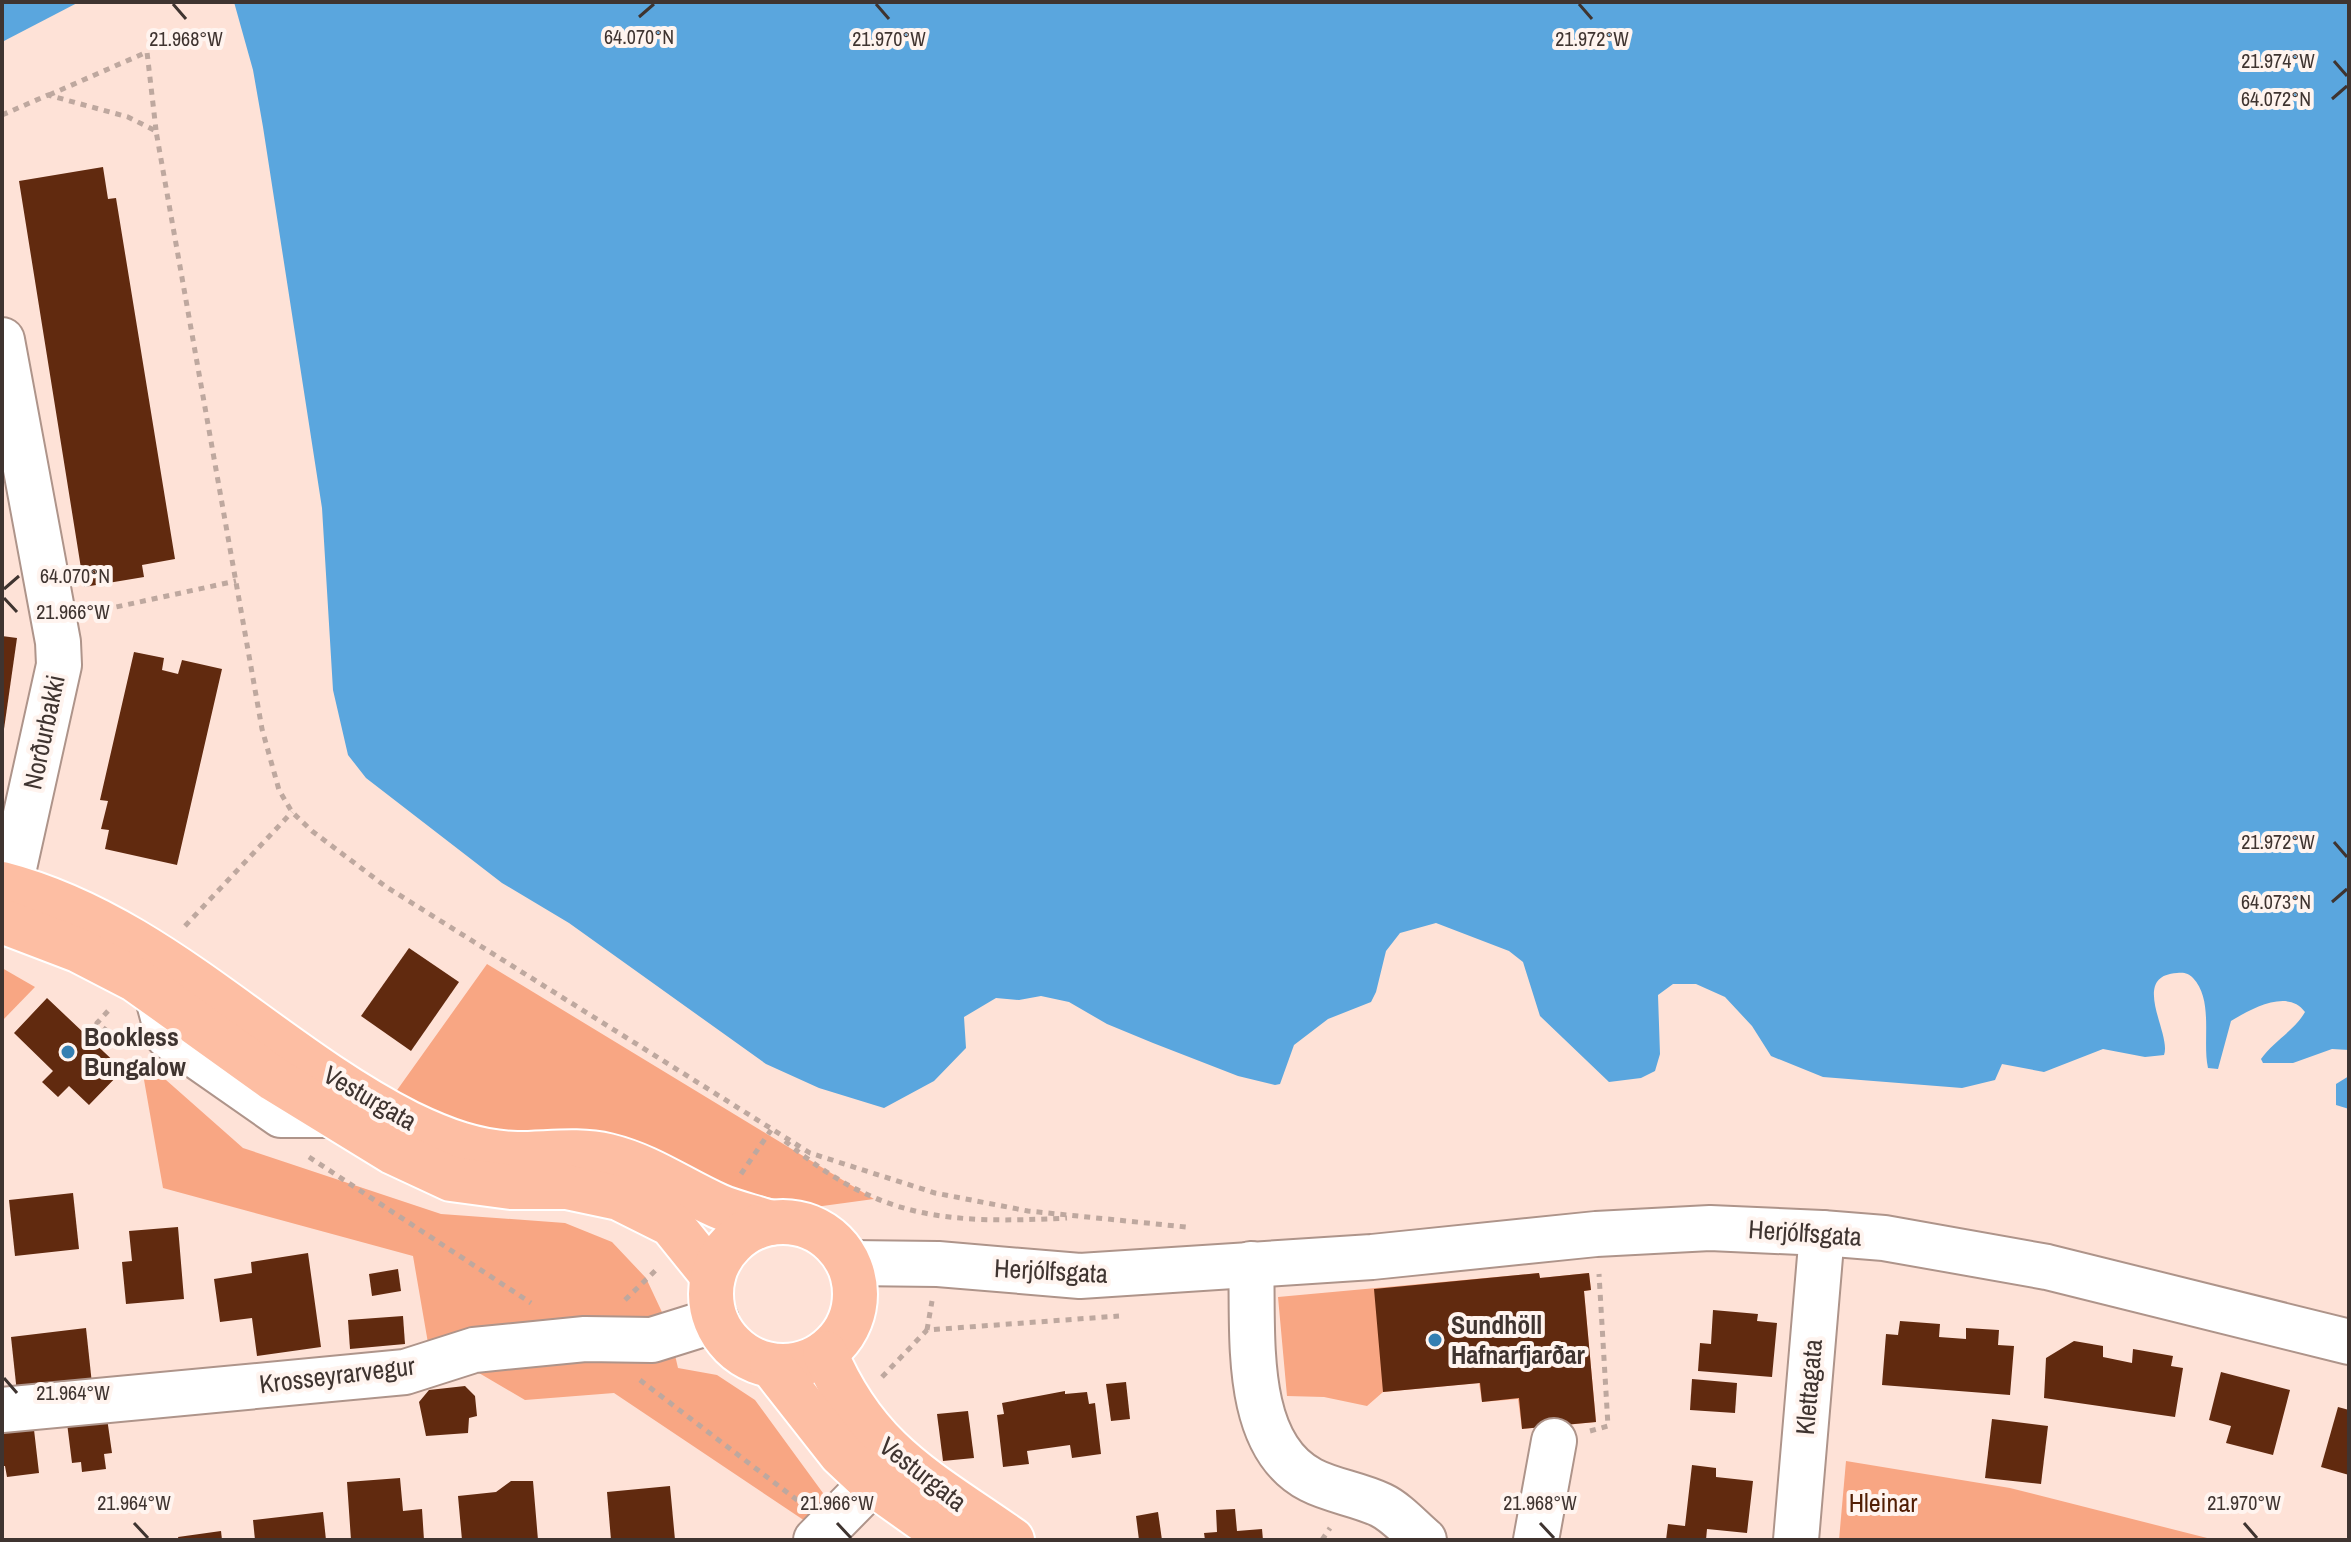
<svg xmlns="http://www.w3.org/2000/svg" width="2351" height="1542" font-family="'Archivo Narrow',sans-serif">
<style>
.green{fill:#f8a683}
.water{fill:#5aa6de}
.building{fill:#612a0f}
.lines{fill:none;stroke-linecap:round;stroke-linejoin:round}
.minor-casing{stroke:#ae948a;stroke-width:48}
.major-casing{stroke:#fff;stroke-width:48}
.path{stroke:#bea89f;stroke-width:5;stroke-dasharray:6 6;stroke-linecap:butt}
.minor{stroke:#fff;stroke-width:44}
.major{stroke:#fdbea3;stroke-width:44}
.ticks{fill:none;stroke:#3f3430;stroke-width:3}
.poi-dot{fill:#347fb2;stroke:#fff4ef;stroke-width:3}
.labels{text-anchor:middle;stroke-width:8;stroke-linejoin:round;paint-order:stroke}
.street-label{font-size:26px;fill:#3f3430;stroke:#fff4ef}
.poi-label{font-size:26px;font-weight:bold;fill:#3f3430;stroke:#fff4ef;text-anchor:start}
.park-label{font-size:26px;fill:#521f05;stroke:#fff4ef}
.ticks-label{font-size:20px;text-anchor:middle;fill:#3f3430;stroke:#fff4ef;stroke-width:8;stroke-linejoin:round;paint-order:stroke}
</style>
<rect width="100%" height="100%" fill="#fee2d7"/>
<g class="green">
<polygon points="487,964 874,1199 815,1207 752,1194 674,1166 509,1133 441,1125 390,1100"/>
<polygon points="2,968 35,987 2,1021"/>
<polygon points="140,1057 243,1148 441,1214 565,1223 612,1242 646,1278 668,1325 678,1368 717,1375 755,1400 831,1504 817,1529 614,1393 525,1400 428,1343 413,1256 163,1188"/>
<polygon points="1539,1273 1540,1278 1589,1273 1591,1290 1584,1291 1596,1422 1522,1429 1518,1399 1482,1402 1479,1383 1383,1392 1367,1406 1324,1397 1287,1396 1278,1297"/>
<polygon points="1846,1461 2010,1488 2215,1540 1839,1540"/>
</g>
<g class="water">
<polygon points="2,2 79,2 2,42"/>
<path d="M 234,2 L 2349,2 L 2349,1050 L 2332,1049 L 2293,1063 L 2263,1063 L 2261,1059 C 2274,1041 2295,1030 2305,1012 C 2288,988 2251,1009 2231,1021 L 2218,1069 L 2208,1068 C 2202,1041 2214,1000 2193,978 C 2189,973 2183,972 2177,973 C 2129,976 2172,1034 2164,1055 L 2145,1057 L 2103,1049 L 2044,1072 L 2002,1064 L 1995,1080 L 1962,1088 L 1823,1077 L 1771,1056 L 1752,1026 L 1725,997 L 1696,984 L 1673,984 L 1658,995 L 1660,1054 L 1655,1071 L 1641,1078 L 1609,1082 L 1540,1016 L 1523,962 L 1509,951 L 1436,923 L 1400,933 L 1386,951 L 1376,992 L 1371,1002 L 1328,1019 L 1294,1045 L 1280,1084 L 1275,1085 L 1238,1076 L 1153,1043 L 1107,1024 L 1069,1002 L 1041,996 L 1019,1000 L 996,998 L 964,1017 L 966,1048 L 934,1081 L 884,1108 L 819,1088 L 766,1064 L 569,923 L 502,883 L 366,778 L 348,755 L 333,690 L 322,508 L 263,127 L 253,70 Z"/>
<polygon points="2349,1076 2349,1109 2336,1105 2336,1084"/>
</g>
<g class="building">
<polygon points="103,167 108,199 116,198 175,559 142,565 144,577 84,587 19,181"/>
<polygon points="2,636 17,638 4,729 2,729"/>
<polygon points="134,652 164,658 162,670 178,674 182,660 222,669 177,865 105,849 109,830 101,829 108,801 100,800"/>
<polygon points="409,948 459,982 411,1051 361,1016"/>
<polygon points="47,998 123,1070 89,1105 69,1086 58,1097 42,1082 53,1071 14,1033"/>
<polygon points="73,1193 79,1249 15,1256 9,1200"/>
<polygon points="178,1227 184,1299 126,1304 122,1262 132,1261 129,1231"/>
<polygon points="308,1253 321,1347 257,1356 252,1318 220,1322 214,1279 252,1273 251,1262"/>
<polygon points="398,1269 401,1291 372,1296 369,1274"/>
<polygon points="1539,1273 1540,1278 1589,1273 1591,1290 1584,1291 1596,1422 1522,1429 1519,1398 1482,1402 1480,1383 1383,1392 1374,1289"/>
<polygon points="1713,1310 1758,1314 1757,1321 1777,1323 1772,1377 1698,1371 1700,1343 1711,1344"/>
<polygon points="403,1316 405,1344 350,1349 348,1320"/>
<polygon points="1900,1321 1940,1324 1939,1337 1966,1339 1966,1328 1999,1330 1998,1345 2014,1346 2010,1395 1882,1385 1886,1334 1898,1335"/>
<polygon points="86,1328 92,1384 17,1393 11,1337"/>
<polygon points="2074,1341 2103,1346 2103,1357 2132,1363 2133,1349 2173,1356 2171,1366 2183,1368 2175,1417 2044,1398 2046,1358"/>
<polygon points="2221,1372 2290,1390 2273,1455 2226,1443 2231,1426 2209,1420"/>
<polygon points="1692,1379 1737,1383 1735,1413 1690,1410"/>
<polygon points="1126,1382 1130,1419 1111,1421 1106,1384"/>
<polygon points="465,1386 475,1396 477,1416 469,1418 468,1433 426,1436 419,1402 429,1390"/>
<polygon points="1065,1391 1065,1394 1087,1392 1089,1404 1095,1403 1101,1454 1072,1458 1070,1445 1027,1451 1029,1464 1003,1467 997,1415 1004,1414 1002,1403"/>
<polygon points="2338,1407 2349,1410 2349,1475 2321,1467"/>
<polygon points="968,1411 974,1458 943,1461 937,1414"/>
<polygon points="107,1418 112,1453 104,1454 106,1469 82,1472 81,1462 72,1463 67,1423"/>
<polygon points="1992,1419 2048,1426 2041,1484 1985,1478"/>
<polygon points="33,1421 39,1473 7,1477 5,1466 2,1466 2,1425"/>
<polygon points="1692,1465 1716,1468 1716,1477 1753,1481 1747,1533 1707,1529 1706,1540 1666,1540 1668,1524 1685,1526"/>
<polygon points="400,1478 403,1511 422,1509 424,1540 351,1540 347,1482"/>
<polygon points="511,1481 533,1481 538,1540 462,1540 458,1496 496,1492"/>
<polygon points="670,1486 675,1540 611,1540 607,1492"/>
<polygon points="1235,1509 1237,1531 1262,1529 1263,1540 1205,1540 1204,1533 1217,1532 1216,1510"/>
<polygon points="323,1512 326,1540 255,1540 253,1520"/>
<polygon points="1158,1512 1162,1540 1139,1540 1136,1516"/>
<polygon points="221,1531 222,1540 179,1540 178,1537"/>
</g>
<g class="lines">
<g class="minor-casing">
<g id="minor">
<polyline points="2,340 58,642 59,665 10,886"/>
<polyline points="157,995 168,1036 281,1115 330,1115"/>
<polyline points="850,1263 938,1264 1080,1276 1372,1257 1596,1234 1710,1228 1822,1233 1884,1238 2047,1267 2349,1342"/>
<path d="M 1251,1264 C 1254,1330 1241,1444 1311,1480 C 1332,1491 1358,1494 1381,1505 C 1396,1512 1411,1529 1424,1540"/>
<polyline points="2,1410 405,1372 474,1350 585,1339 652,1340 716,1320"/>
<polyline points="816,1540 872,1483"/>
<polyline points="1536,1540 1554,1441"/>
<polyline points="1796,1540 1822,1233"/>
</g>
</g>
<g class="major-casing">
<g id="major">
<path d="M 2,884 C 157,924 268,1052 408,1123 C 443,1140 477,1153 517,1154 C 548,1154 578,1149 608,1156 C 649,1166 680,1189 718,1206 C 734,1213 753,1217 770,1223"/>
<polyline points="2,921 78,950 136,980 274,1079 393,1152 451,1179 511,1187 567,1187 619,1198 671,1224 713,1276"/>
<circle cx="783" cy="1294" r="72"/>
<path d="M 825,1353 C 867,1453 928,1481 1012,1540"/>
<polyline points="772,1366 841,1454 872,1483 952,1540"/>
</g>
</g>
<g class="path">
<polyline points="49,95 147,52 156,130"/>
<polyline points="2,115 48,95 128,117 156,131 262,729 279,790 292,812 312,831 385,886 810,1153 935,1193 1028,1211 1186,1227"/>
<polyline points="93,612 236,581"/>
<polyline points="185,926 292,812"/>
<polyline points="108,1011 97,1023 130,1049"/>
<path d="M 785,1141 C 880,1220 947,1224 1067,1218"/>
<polyline points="309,1157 531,1303"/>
<polyline points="741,1174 771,1130"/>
<polyline points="625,1300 658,1268"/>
<polyline points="927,1330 932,1301"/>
<polyline points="882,1377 927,1330 1119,1316"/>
<polyline points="640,1380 801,1503"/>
<polyline points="1590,1431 1608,1426 1599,1274"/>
<polyline points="1322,1540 1330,1528"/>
</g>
<use href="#minor" class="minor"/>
<use href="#major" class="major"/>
</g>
<path class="ticks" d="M 173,4 L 186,19M 876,4 L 889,19M 1579,4 L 1592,19M 639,17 L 654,4M 2334,61 L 2347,76M 2332,99 L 2347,86M 4,589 L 19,576M 4,598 L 17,612M 2334,842 L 2347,857M 2332,902 L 2347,889M 4,1378 L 17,1393M 134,1523 L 148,1538M 837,1523 L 851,1538M 1540,1523 L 1554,1538M 2244,1523 L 2257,1538"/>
<g class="poi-dot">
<circle cx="68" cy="1052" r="8"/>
<circle cx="1435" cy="1340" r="8"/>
</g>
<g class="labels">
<g class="street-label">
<text transform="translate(44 732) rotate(-78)" y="9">Norðurbakki</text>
<text transform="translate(370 1098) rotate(30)" y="9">Vesturgata</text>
<text transform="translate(1805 1233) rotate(4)" y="9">Herjólfsgata</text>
<text transform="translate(1051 1271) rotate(3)" y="9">Herjólfsgata</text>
<text transform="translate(337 1375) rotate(-7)" y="9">Krosseyrarvegur</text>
<text transform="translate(1809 1387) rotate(-85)" y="9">Klettagata</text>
<text transform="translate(923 1474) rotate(38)" y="9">Vesturgata</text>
</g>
<g class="poi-label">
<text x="84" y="1046">Bookless<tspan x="84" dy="30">Bungalow</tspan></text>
<text x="1451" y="1334">Sundhöll<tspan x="1451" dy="30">Hafnarfjarðar</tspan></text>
</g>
<g class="park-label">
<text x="1883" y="1512">Hleinar</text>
</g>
</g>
<g class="ticks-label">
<text x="639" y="44">64.070°N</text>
<text x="186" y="46">21.968°W</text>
<text x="889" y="46">21.970°W</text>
<text x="1592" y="46">21.972°W</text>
<text x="2278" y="68">21.974°W</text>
<text x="2276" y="106">64.072°N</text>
<text x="75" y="583">64.070°N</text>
<text x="73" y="619">21.966°W</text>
<text x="2278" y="849">21.972°W</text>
<text x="2276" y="909">64.073°N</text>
<text x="73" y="1400">21.964°W</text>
<text x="134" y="1510">21.964°W</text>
<text x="837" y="1510">21.966°W</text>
<text x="1540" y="1510">21.968°W</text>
<text x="2244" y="1510">21.970°W</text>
</g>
<rect width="2351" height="1542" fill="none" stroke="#3f3430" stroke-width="8"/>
</svg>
